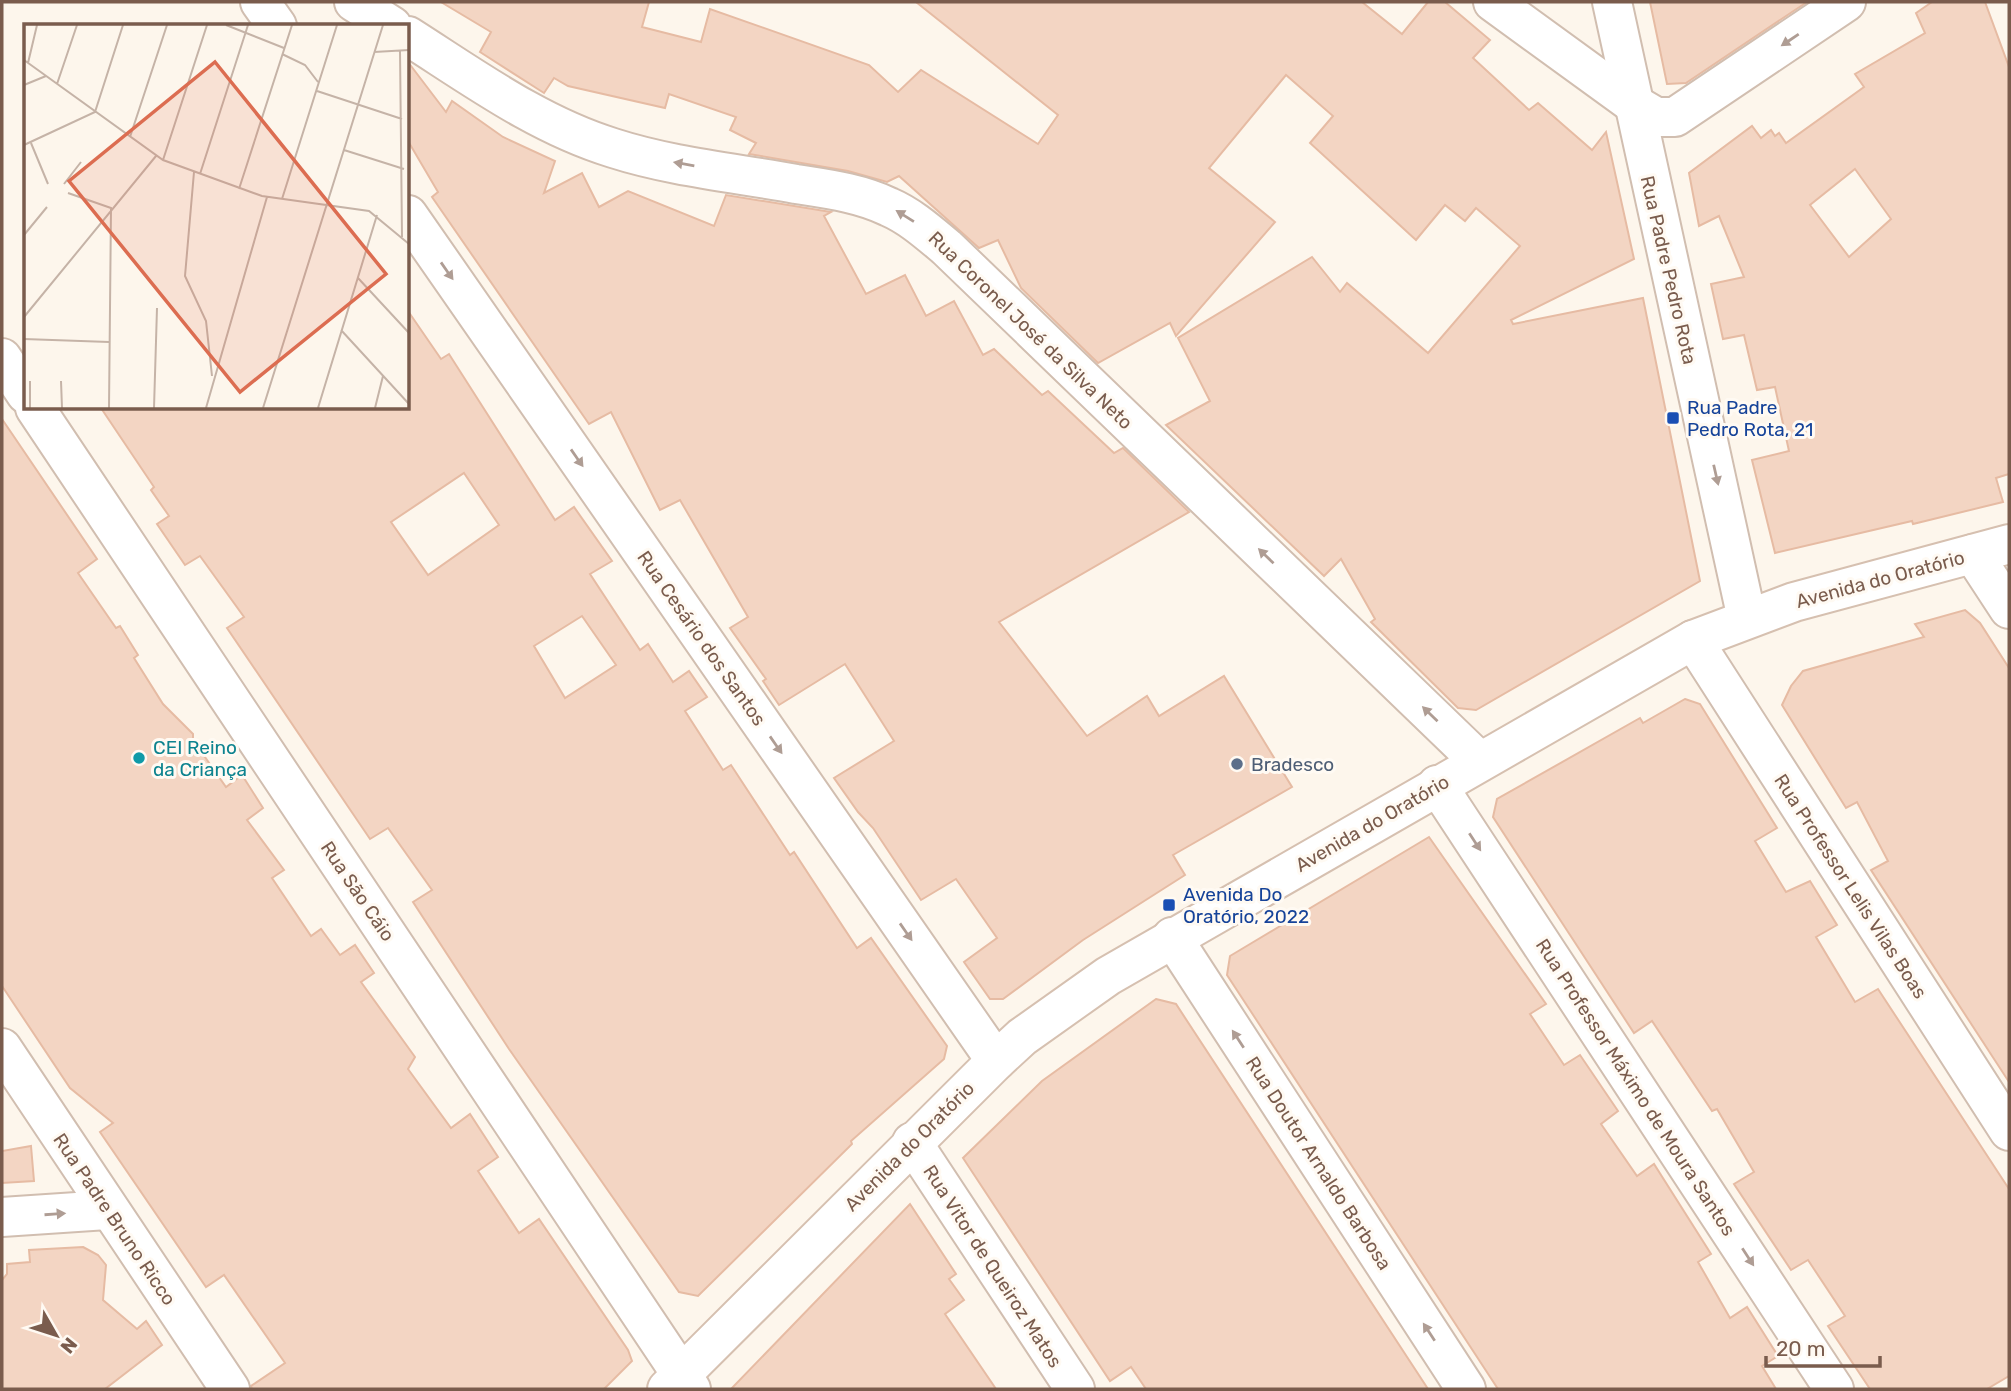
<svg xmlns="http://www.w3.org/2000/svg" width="2011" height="1391" font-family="Rubik,sans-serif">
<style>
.building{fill:#f3d5c3;stroke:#e6bba3;stroke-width:2;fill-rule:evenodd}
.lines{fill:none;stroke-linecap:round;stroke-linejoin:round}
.street-casing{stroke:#d1beb0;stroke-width:42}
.secondary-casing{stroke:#d6c0b0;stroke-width:42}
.street{stroke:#fff;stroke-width:38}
.secondary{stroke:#fff;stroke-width:38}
.oneway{fill:#af9d94}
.transit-dot{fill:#1a4fb4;stroke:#fffaf3;stroke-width:2.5}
.culture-dot{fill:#0f9aa8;stroke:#fffaf3;stroke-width:2.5}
.service-dot{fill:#5c6f8a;stroke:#fffaf3;stroke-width:2.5}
.labels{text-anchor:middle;stroke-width:6;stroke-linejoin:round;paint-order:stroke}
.street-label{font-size:19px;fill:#7a5c4d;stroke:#fffaf3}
.transit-label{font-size:19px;fill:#164399;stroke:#fffaf3;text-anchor:start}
.culture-label{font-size:19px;fill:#0d838f;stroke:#fffaf3;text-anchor:start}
.service-label{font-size:19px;fill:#4e5e75;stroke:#fffaf3;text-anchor:start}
.inset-road{fill:none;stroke:#c5b3a7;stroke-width:2}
.view{fill:#dc6d51;fill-opacity:0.15;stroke:#dc6d51;stroke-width:3.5}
.inset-edge{fill:none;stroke:#7a5c4d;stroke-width:3.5}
</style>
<rect width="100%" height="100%" fill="#fdf6ec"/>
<g class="building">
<polygon points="441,2 649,2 642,27 701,42 710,9 869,65 898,92 921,70 1038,144 1058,115 916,2 1362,2 1402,34 1428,2 1445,2 1490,40 1473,58 1529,110 1538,103 1592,150 1606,132 1634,259 1511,320 1513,324 1643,298 1700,581 1476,710 1458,708 1371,622 1375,619 1341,559 1324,576 1166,425 1210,401 1178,338 1312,257 1340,292 1347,283 1428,353 1520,246 1476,208 1465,221 1445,205 1416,240 1310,143 1333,116 1286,75 1209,168 1275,222 1176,336 1170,323 1098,363 1021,288 998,240 979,248 899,176 887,182 848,171 749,154 756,143 730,130 736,117 669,94 665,108 568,86 554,78 544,93 480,52 491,32"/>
<polygon points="1650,2 1807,2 1686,83 1667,84"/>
<path d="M 1932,2 L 1985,2 L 2009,67 L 2009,474 L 1996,478 L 2003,502 L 1913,524 L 1912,521 L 1775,553 L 1752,460 L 1789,451 L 1775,387 L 1757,390 L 1744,335 L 1723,339 L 1711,284 L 1744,277 L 1719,216 L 1699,226 L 1689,173 L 1752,126 L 1761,138 L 1771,130 L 1775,136 L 1779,133 L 1786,143 L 1864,87 L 1855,74 L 1925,33 L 1916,13 ZM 1855,169 L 1891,219 L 1849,257 L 1810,205 Z"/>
<polygon points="408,62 446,112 452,101 503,137 555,161 544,193 582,173 599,207 628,191 714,226 726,195 831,212 824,216 866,294 905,275 926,316 954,301 983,355 994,349 1042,395 1048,391 1114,453 1123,448 1189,512 999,622 1087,736 1147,696 1159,716 1224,676 1292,787 1173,855 1185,875 1083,940 1003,999 990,999 964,962 997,938 956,879 921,900 873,828 858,812 834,778 894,741 845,664 779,705 763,681 766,679 730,628 748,617 680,500 660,510 611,412 589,424 432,197 438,192 408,141"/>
<path d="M 408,311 L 441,359 L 449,354 L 555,520 L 574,507 L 612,561 L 590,574 L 640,650 L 648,644 L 673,682 L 689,671 L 707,697 L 685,711 L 723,770 L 731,765 L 790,855 L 794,852 L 857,948 L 871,938 L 947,1046 L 944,1059 L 851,1141 L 852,1144 L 698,1296 L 679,1292 L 509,1049 L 413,902 L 432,890 L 388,828 L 370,839 L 227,628 L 244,617 L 200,556 L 185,565 L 157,524 L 169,516 L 151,490 L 154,487 L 101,408 L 408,408 ZM 464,473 L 499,525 L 428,575 L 391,522 ZM 582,616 L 616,665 L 565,698 L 534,646 Z"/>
<polygon points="2,419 97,559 78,573 116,628 120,626 138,655 134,658 163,704 193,734 193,740 226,787 242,775 263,808 247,820 284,870 272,878 311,936 321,929 340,955 355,945 374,973 361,982 415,1057 408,1069 451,1128 470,1114 498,1157 478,1171 519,1233 539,1219 628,1350 632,1361 604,1389 252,1389 251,1386 285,1363 224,1275 206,1287 100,1132 113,1123 70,1088 2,986"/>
<polygon points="1965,610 1980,623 2009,668 2009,1082 1871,870 1888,861 1857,802 1846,808 1782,705 1791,686 1803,671 1924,637 1915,624"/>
<polygon points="1685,699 1700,704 1777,828 1755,841 1786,892 1810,881 1837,925 1816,937 1855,1002 1878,989 2009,1189 2009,1376 1987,1389 1870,1389 1828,1326 1845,1316 1808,1260 1791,1270 1734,1184 1754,1172 1717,1109 1712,1111 1652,1021 1634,1033 1493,817 1497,799 1640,718 1643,723"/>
<polygon points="1429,837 1546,1004 1530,1014 1564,1065 1580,1055 1618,1111 1601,1124 1637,1176 1654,1164 1711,1254 1698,1262 1730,1318 1747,1307 1778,1356 1762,1366 1776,1389 1498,1389 1227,975 1230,956"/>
<polygon points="1156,999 1176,1004 1428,1389 1146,1389 1131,1367 1110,1381 963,1158 1042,1081"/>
<polygon points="31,1146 34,1181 2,1183 2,1151"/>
<polygon points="910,1204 956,1274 949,1279 964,1300 945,1314 996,1389 731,1389"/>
<polygon points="83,1247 98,1255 106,1265 103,1300 137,1329 146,1321 162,1345 105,1389 2,1389 2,1280 7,1274 7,1264 30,1262 29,1250"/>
</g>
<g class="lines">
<g class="street-casing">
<g id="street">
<polyline points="260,2 277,26"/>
<polyline points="354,2 392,26"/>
<polyline points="1493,2 1632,103 1656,117 1675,117 1846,2"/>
<polyline points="1612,2 1747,619"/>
<path d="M 408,36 C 474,78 538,125 613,148 C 672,167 736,173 796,184 C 828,189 860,193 889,207 C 910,216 928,232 946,247 L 1479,761"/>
<polyline points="408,215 996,1061"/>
<polyline points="2,358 26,394"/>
<polyline points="35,408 691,1389"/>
<polyline points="1973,554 2009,609"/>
<polyline points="1693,640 2009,1131"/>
<polyline points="1437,785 1834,1389"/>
<polyline points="1172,937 1466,1389"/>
<polyline points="2,1048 230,1389"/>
<polyline points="912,1142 1075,1389"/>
<polyline points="2,1217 107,1210"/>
</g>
</g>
<g class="secondary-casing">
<polyline id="secondary" points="667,1389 996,1061 1022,1037 1108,976 1693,640 1794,602 2009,544"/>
</g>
<use href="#street" class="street"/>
<use href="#secondary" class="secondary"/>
</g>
<defs><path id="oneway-solid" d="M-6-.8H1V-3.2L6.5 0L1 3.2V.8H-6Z" transform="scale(1.75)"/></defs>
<g class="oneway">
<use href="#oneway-solid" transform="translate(1790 40) rotate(146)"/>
<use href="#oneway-solid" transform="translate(684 164) rotate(-170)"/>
<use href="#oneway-solid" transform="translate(905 216) rotate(-148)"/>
<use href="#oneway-solid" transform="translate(447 271) rotate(55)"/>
<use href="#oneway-solid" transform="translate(577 458) rotate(55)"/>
<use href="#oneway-solid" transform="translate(1716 475) rotate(77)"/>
<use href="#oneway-solid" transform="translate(1266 556) rotate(-136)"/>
<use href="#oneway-solid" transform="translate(1430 714) rotate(-136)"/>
<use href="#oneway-solid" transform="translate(776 745) rotate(55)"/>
<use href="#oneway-solid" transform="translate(1475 842) rotate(57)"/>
<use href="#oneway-solid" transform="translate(906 932) rotate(55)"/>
<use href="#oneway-solid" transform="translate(1238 1039) rotate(-123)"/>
<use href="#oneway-solid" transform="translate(55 1214) rotate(-4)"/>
<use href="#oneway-solid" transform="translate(1748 1257) rotate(57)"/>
<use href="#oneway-solid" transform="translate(1429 1332) rotate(-123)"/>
</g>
<g class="transit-dot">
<rect x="1666" y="411" width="14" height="14" rx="3.5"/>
<rect x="1162" y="898" width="14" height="14" rx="3.5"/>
</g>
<circle class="culture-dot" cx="139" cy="758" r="7"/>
<circle class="service-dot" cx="1237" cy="764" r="7"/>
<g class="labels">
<g class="street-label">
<text transform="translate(1669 270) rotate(77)" y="7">Rua Padre Pedro Rota</text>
<text transform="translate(1031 330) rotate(44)" y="7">Rua Coronel José da Silva Neto</text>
<text transform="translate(1880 579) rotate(-15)" y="7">Avenida do Oratório</text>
<text transform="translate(702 638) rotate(55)" y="7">Rua Cesário dos Santos</text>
<text transform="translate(1372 823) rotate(-30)" y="7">Avenida do Oratório</text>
<text transform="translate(1851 886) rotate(57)" y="7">Rua Professor Lelis Vilas Boas</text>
<text transform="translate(358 891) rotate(56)" y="7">Rua São Cáio</text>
<text transform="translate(1636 1087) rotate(57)" y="7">Rua Professor Máximo de Moura Santos</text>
<text transform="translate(909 1146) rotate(-45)" y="7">Avenida do Oratório</text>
<text transform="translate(1319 1163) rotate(57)" y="7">Rua Doutor Arnaldo Barbosa</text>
<text transform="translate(115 1219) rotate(56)" y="7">Rua Padre Bruno Ricco</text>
<text transform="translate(993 1266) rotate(57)" y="7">Rua Vitor de Queiroz Matos</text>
</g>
<g class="transit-label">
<text x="1687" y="414">Rua Padre<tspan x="1687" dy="22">Pedro Rota, 21</tspan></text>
<text x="1183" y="901">Avenida Do<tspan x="1183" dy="22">Oratório, 2022</tspan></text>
</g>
<g class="culture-label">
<text x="153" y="754">CEI Reino<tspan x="153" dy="22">da Criança</tspan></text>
</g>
<g class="service-label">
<text x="1251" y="771">Bradesco</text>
</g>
</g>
<g transform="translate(24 24)">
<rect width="385" height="385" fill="#fdf6ec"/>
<path class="inset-road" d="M 202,1 L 260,24M 376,26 L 378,213M 350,28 L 385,26M 258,30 L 281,41 L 294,58M 0,36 L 139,136 L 238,172 L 345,187 L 385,220M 4,39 L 13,1M 33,60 L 53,1M 0,61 L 22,52M 293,67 L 378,95M 106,113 L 143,1M 7,119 L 24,160M 0,121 L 71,88 L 99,1M 320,126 L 380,145M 139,136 L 183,1M 170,148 L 161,252 L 182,297 L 188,352M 176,150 L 224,1M 40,160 L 57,138M 215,165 L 268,1M 44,169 L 87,184 L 85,384M 258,175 L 313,1M 0,211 L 23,183M 334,254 L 385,309M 0,293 L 132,132M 317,306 L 385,380M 0,315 L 85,318M 37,357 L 38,384M 6,384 L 6,357M 130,384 L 133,284M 182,384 L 243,173M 239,384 L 359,1M 294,384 L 353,191M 351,384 L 359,352"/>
<path class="view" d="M 191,38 L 362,250 L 216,368 L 45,157 Z"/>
<rect width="385" height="385" class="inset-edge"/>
</g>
<rect width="2011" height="1391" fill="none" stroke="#7a5c4d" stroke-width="7"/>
<g transform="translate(56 1335) rotate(129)" stroke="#fffaf3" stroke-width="5" paint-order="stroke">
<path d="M0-5L12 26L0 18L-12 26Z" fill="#7a5c4d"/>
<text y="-10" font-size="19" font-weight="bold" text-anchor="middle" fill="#7a5c4d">N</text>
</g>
<path d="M1766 1356v10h114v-10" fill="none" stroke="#7a5c4d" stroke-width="3.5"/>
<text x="1776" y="1356" font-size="21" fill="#7a5c4d" stroke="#fffaf3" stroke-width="5" paint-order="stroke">20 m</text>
</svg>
